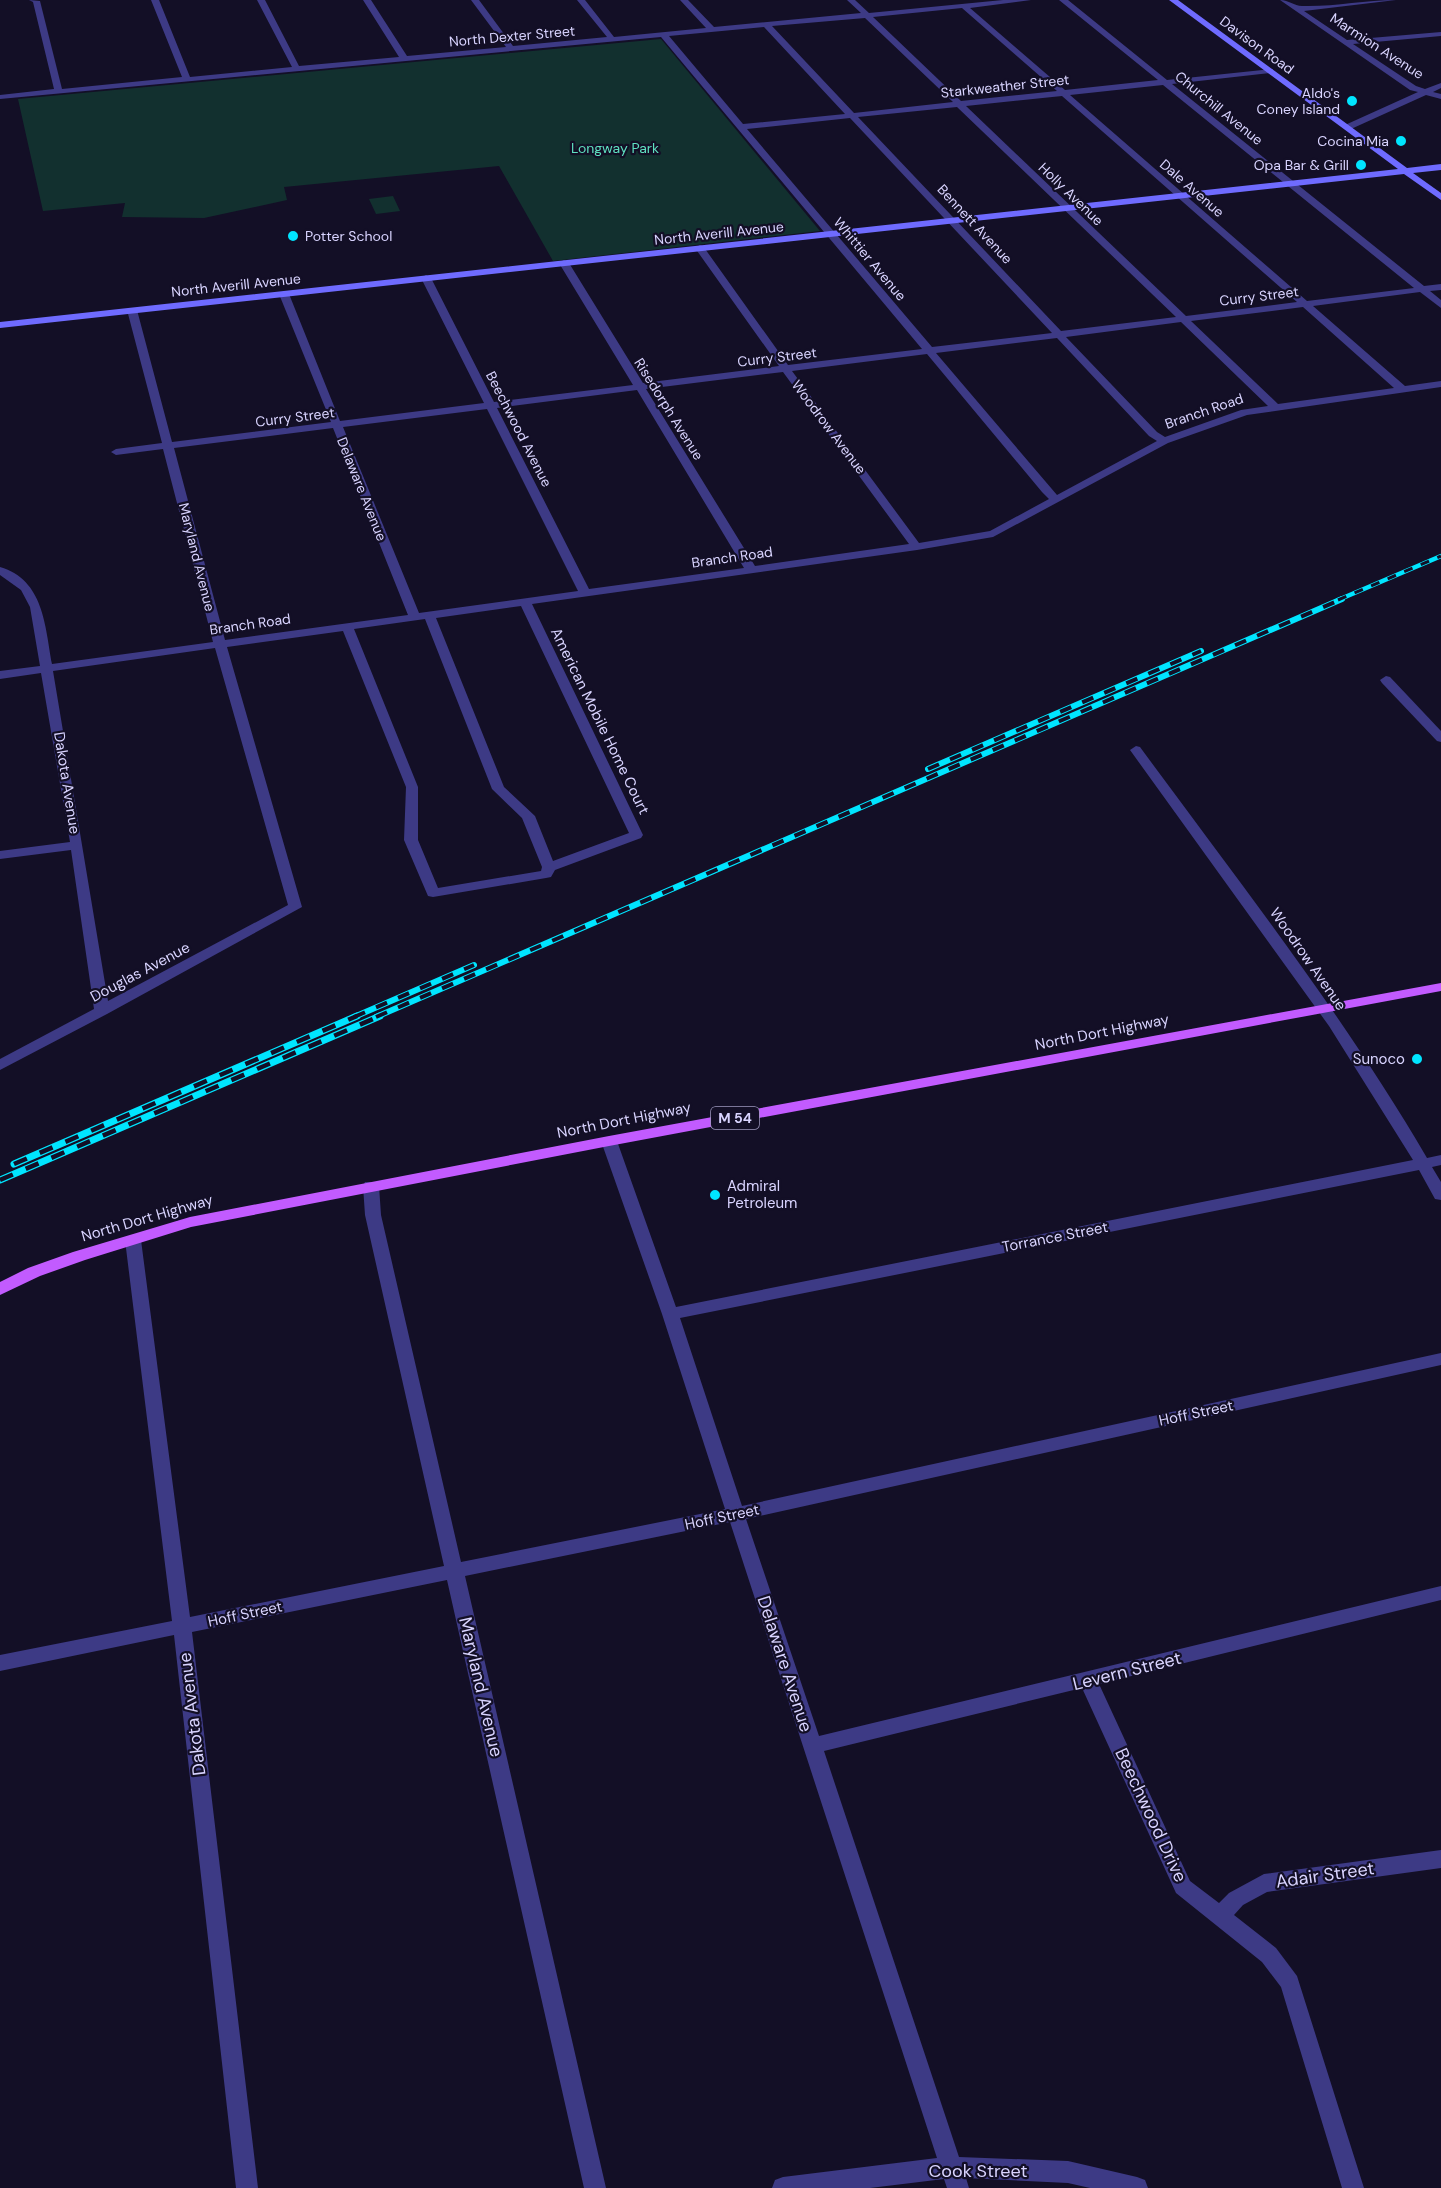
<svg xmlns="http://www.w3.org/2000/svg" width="1441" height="2188" font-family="'DM Sans',sans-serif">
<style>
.green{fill:#12302f}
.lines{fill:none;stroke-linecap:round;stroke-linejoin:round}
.street{fill:#3d3a85;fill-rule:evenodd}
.secondary{fill:#6f6bff;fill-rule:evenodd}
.primary{fill:#c25bff;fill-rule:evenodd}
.rail-far2-casing{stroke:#00e5ff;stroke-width:4.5}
.rail-far1-casing{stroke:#00e5ff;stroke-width:6}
.rail-casing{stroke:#00e5ff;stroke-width:7}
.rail-far2{stroke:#130f26;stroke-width:3;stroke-dasharray:9;stroke-linecap:butt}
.rail-far1{stroke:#130f26;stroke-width:4;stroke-dasharray:12;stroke-linecap:butt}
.rail{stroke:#130f26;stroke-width:4.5;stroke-dasharray:14;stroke-linecap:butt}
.poi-dot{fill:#00e5ff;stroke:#130f26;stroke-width:2}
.labels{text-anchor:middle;stroke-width:4.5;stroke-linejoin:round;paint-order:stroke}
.far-street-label{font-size:14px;fill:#d9d4ff;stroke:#130f26}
.far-poi-label{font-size:14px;fill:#d9d4ff;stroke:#130f26;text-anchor:end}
.far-park-label{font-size:14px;fill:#5fe0c0;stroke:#130f26}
.shield{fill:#130f26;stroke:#9e99be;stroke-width:1.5}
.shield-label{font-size:14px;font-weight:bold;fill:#d9d4ff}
.street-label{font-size:15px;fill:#d9d4ff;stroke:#130f26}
.poi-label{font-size:15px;fill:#d9d4ff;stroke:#130f26;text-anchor:end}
.near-street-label{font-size:18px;fill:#d9d4ff;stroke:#130f26}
</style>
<rect width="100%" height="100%" fill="#130f26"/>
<g class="green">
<polygon points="661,39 820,231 553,261 499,166 284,187 287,200 204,218 122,217 125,203 43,211 18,99"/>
<polygon points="393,196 400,211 376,214 369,199"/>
</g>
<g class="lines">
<g class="street">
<path d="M 29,0 L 40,1 L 62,89 L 182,77 L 151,0 L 159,0 L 190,77 L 292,67 L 257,0 L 265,0 L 299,66 L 399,57 L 363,0 L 371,0 L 407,56 L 506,47 L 471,0 L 479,0 L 513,46 L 607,37 L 577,0 L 585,0 L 614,37 L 706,28 L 680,0 L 688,0 L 714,27 L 861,13 L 847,0 L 855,0 L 869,13 L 1003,0 L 1031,0 L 970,8 L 1065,90 L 1158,80 L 1059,0 L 1068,0 L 1167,80 L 1273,69 L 1273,73 L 1270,73 L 1172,84 L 1424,286 L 1441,284 L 1441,290 L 1430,291 L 1441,300 L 1441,308 L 1420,292 L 1313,306 L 1405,386 L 1441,381 L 1441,387 L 1247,415 L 1168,443 L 993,537 L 917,550 L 532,604 L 643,835 L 641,838 L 555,870 L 551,877 L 546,878 L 433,897 L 428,896 L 404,840 L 406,787 L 343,631 L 227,647 L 302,907 L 107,1014 L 0,1070 L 0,1059 L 94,1009 L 71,850 L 0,859 L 0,851 L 70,842 L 41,673 L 0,679 L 0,671 L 40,666 L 30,607 L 21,590 L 0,575 L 0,567 C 44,580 45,626 52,664 L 213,642 L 163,449 L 116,455 L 111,452 L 116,449 L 162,443 L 127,310 L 129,308 L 137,310 L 172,442 L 331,422 L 279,294 L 284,291 L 289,294 L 340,421 L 484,403 L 421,278 L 426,275 L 431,278 L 494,402 L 633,385 L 559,263 L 564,260 L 569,263 L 643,383 L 779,366 L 695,248 L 700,245 L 703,246 L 788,365 L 922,349 L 661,37 L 0,99 L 0,95 L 54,89 L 33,2 ZM 962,8 L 1057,91 L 961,101 L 873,17 ZM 865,18 L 953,102 L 854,113 L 772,26 ZM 764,27 L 845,114 L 743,124 L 669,36 ZM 1163,85 L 1414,288 L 1307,301 L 1070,95 ZM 1062,96 L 1297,302 L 1186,316 L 966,106 ZM 957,107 L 1176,317 L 1061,331 L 858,117 ZM 850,118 L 1052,333 L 932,347 L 747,129 ZM 1303,307 L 1394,388 L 1278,404 L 1191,321 ZM 1181,322 L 1268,406 L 1241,410 L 1165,437 L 1157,432 L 1066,337 ZM 1057,338 L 1149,436 L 1157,441 L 1057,495 L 936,353 ZM 927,354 L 1042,492 L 1049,499 L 990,531 L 919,543 L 792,371 ZM 783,372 L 909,544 L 755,566 L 646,389 ZM 637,390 L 744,568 L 589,589 L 497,408 ZM 487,409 L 578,591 L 419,613 L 343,427 ZM 333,428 L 408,615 L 225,640 L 174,448 ZM 521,606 L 629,833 L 553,861 L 535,816 L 504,787 L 436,618 ZM 425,619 L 492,789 L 522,818 L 542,867 L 541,871 L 438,888 L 418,840 L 418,787 L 354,629 ZM 215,648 L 288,905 L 108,1001 L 53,671 Z"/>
<path d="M 1280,0 C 1289,0 1294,6 1302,6 C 1333,7 1364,0 1396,0 L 1304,11 L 1347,40 L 1441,32 L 1441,36 L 1353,44 L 1416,86 L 1425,89 L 1441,83 L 1441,88 L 1433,92 L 1441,94 L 1441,99 L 1426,95 L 1351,129 L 1345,129 L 1345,125 L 1418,92 L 1410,90 Z"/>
<polygon points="1386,676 1390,677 1441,731 1441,742 1437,741 1382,683 1380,680"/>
<path d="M 1136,746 L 1140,747 C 1239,882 1343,1014 1427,1158 L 1441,1155 L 1441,1165 L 1432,1167 L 1441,1182 L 1441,1200 L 1435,1199 L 1419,1170 L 680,1318 L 742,1506 L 1441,1353 L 1441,1365 L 746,1519 L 819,1736 L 1441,1586 L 1441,1600 L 1099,1684 L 1190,1881 L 1219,1903 L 1229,1893 L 1264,1874 L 1441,1850 L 1441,1868 L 1267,1892 L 1243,1905 L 1234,1915 L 1276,1948 L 1297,1976 L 1364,2188 L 1342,2188 L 1281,1987 L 1262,1962 L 1176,1893 L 1082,1688 L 824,1751 L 959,2157 L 1068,2161 L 1137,2177 L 1145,2180 L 1148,2188 L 1090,2188 L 1068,2183 L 966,2178 L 969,2188 L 947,2188 L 944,2179 L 870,2188 L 772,2188 L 775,2180 L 783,2177 L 937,2158 L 730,1522 L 465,1576 L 606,2188 L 584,2188 L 447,1580 L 192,1632 L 258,2188 L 236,2188 L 174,1635 L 0,1671 L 0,1655 L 172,1621 L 125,1240 L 127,1236 L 139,1236 L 141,1240 L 190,1617 L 444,1566 L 365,1215 L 363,1186 L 365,1182 L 377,1182 L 379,1186 L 381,1215 L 461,1562 L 725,1509 L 662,1314 L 601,1141 L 604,1137 L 614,1137 L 617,1141 L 676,1307 L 1413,1160 L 1329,1026 L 1130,750 Z"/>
</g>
<polygon class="secondary" points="1169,0 1178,0 1407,168 1441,164 1441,170 1413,173 1441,193 1441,200 1404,174 0,328 0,322 1398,169"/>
<polygon class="primary" points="1441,983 1441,991 609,1146 191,1227 85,1260 40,1276 0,1295 0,1282 28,1268 73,1252 190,1217 609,1136"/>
<g class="rail-far2-casing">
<polyline id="rail-far2" points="1338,600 1441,556"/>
</g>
<g class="rail-far1-casing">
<g id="rail-far1">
<polyline points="928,769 1201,651"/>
<polyline points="354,1017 474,965"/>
<polyline points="376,1017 1342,599"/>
</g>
</g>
<g class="rail-casing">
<g id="rail">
<polyline points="14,1164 357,1016"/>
<polyline points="0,1180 380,1016"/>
</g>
</g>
<use href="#rail-far2" class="rail-far2"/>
<use href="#rail-far1" class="rail-far1"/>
<use href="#rail" class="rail"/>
</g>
<g class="poi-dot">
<circle cx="1352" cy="101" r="6"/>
<circle cx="1401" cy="141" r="6"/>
<circle cx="1361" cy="165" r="6"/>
<circle cx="293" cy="236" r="6"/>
<circle cx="1417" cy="1059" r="6"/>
<circle cx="715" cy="1195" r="6"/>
</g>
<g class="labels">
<g class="far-street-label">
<text transform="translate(512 36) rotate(-5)" y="5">North Dexter Street</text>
<text transform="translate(1257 45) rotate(36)" y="5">Davison Road</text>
<text transform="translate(1377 46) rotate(33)" y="5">Marmion Avenue</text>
<text transform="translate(1005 86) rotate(-6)" y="5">Starkweather Street</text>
<text transform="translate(1219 108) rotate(39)" y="5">Churchill Avenue</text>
<text transform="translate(1192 188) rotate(41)" y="5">Dale Avenue</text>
<text transform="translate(1071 194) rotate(44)" y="5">Holly Avenue</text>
<text transform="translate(975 224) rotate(47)" y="5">Bennett Avenue</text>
<text transform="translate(719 233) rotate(-6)" y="5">North Averill Avenue</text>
<text transform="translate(870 259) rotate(50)" y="5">Whittier Avenue</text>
<text transform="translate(236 285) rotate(-6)" y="5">North Averill Avenue</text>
<text transform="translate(1259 296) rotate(-7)" y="5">Curry Street</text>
<text transform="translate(777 357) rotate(-7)" y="5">Curry Street</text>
<text transform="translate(669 409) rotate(58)" y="5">Risedorph Avenue</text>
<text transform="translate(1204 411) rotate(-19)" y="5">Branch Road</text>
<text transform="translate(295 417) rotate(-7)" y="5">Curry Street</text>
<text transform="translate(829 427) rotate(53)" y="5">Woodrow Avenue</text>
<text transform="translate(519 429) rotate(63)" y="5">Beechwood Avenue</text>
<text transform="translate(362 489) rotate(68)" y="5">Delaware Avenue</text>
<text transform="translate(197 557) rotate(76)" y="5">Maryland Avenue</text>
<text transform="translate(732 557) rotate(-8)" y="5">Branch Road</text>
<text transform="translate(250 624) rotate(-8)" y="5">Branch Road</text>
</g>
<g class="far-poi-label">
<text x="1340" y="98">Aldo's<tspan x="1340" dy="16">Coney Island</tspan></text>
<text x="1389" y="146">Cocina Mia</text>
<text x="1349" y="170">Opa Bar &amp; Grill</text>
<text x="305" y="241" text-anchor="start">Potter School</text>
</g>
<g class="far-park-label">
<text x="615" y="153">Longway Park</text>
</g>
<rect class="shield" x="711" y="1107" width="48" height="22" rx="4.5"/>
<g class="shield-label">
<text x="735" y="1123">M 54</text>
</g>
<g class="street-label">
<text transform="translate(600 721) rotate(64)" y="5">American Mobile Home Court</text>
<text transform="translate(67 783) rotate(81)" y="5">Dakota Avenue</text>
<text transform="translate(1308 959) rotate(55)" y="5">Woodrow Avenue</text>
<text transform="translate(140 972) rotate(-28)" y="5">Douglas Avenue</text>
<text transform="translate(1102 1032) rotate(-11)" y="5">North Dort Highway</text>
<text transform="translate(624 1120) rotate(-11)" y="5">North Dort Highway</text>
<text transform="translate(147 1218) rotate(-16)" y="5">North Dort Highway</text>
<text transform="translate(1055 1237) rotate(-11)" y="5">Torrance Street</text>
<text transform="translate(1196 1413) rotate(-12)" y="5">Hoff Street</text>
<text transform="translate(722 1517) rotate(-12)" y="5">Hoff Street</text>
<text transform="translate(245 1614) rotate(-12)" y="5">Hoff Street</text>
</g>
<g class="poi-label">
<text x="1405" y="1064">Sunoco</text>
<text x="727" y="1191" text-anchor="start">Admiral<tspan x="727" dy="17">Petroleum</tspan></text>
</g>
<g class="near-street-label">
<text transform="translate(785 1664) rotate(72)" y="6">Delaware Avenue</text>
<text transform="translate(1127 1671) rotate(-14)" y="6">Levern Street</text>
<text transform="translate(481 1687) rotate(77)" y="6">Maryland Avenue</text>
<text transform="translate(192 1714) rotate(-97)" y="6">Dakota Avenue</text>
<text transform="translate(1151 1815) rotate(65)" y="6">Beechwood Drive</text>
<text transform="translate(1325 1875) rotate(-8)" y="6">Adair Street</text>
<text x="978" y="2177">Cook Street</text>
</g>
</g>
</svg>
